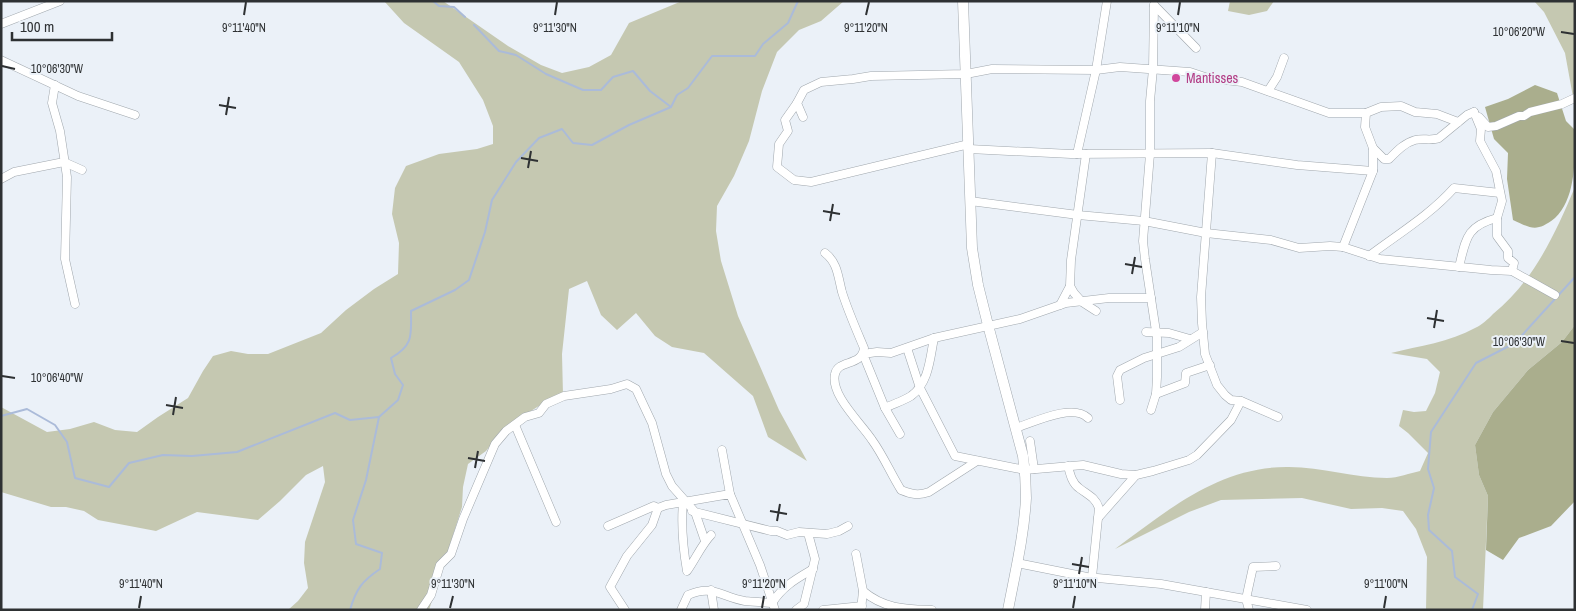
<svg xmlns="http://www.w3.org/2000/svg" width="1576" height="611" font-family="'Archivo Narrow',sans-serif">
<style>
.green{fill:#c5c8b1}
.forest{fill:#aaae8d}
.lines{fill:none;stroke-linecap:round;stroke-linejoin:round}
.stream{stroke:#abbbd9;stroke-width:2}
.minor-casing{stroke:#a0a7ad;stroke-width:9}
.tertiary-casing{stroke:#a0a7ad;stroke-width:11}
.minor{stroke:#fff;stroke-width:8}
.tertiary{stroke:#fff;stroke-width:10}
.ticks{fill:none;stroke:#2e3133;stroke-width:2}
.hotel-dot{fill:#d1479c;stroke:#ebf1f8;stroke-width:2}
.labels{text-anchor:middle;stroke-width:4;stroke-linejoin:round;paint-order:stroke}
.hotel-label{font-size:14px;fill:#b23c85;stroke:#ebf1f8;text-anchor:start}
.ticks-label{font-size:12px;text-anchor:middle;fill:#2e3133;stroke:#ebf1f8;stroke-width:4;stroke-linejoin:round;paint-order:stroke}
</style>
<rect width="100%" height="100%" fill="#ebf1f8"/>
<g class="green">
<polygon points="384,1 443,1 508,46 541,65 562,73 589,67 611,55 629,23 682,1 844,1 821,21 799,30 777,52 762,91 749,141 734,176 717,206 716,231 721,261 738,316 779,410 807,461 768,437 753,396 704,353 672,347 655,336 636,313 617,330 601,315 587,281 569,289 562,354 563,395 545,402 503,429 486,451 468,464 463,487 462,507 429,610 288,610 298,601 308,588 304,563 305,542 325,482 323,466 306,475 280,501 258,520 197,512 156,531 98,520 84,511 66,507 51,507 1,492 1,407 47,432 70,429 94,422 115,430 137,432 158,417 188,398 203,371 213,356 231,351 248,354 268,354 321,333 346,310 374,289 398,274 399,243 392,214 395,188 406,166 439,154 477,149 493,144 493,126 483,100 459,62 404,23"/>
<polygon points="1230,1 1274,1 1267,11 1249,15 1228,11"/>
<polygon points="1534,1 1575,1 1575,108 1565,53 1544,12"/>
<path d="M 1575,187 L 1575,325 L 1562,342 L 1528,370 L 1493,412 L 1475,445 L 1479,475 L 1488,496 L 1483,610 L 1426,610 L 1427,557 L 1416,529 L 1403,511 L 1382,508 L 1351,509 L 1302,498 L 1221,500 L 1189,512 L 1115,549 C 1168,510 1219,466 1289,467 C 1322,467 1354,478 1387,478 C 1398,478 1410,473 1420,471 L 1428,453 L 1408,433 L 1399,426 L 1403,410 L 1414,412 L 1426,411 L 1435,393 L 1440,372 L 1427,359 L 1391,353 C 1419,346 1450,342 1475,328 C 1482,325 1488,319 1493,314 C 1534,281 1555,234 1575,187 Z"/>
</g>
<g class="forest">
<path d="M 1535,85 L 1557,93 L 1566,121 L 1575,130 C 1575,160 1576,198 1555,218 C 1537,232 1532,229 1513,220 L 1507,179 L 1508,153 L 1494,139 L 1485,107 L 1508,99 Z"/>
<polygon points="1575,325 1575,501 1551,526 1519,538 1503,560 1486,550 1488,496 1479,475 1475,445 1493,412 1528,370 1562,342"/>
</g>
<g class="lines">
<g class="stream">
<polyline points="433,1 439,6 454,7 465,17"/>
<polyline points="474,25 499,51 516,55 546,74 583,90 601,90 613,77 633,71 650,91 671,107"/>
<polyline points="1,416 27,409 55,425 67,442 75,478 109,487 129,463 163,455 192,456 237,452 335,413 350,420 379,417"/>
<path d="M 350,610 C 356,589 362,581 380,569 L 382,553 L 356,544 L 353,520 L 366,480 L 379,417 L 398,400 L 403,385 L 395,374 L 391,358 C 414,345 411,335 411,311 L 455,290 L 469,280 L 485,232 L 492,200 L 516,162 L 539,138 L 562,129 L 573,143 L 592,145 L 629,125 L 671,107 L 677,95 L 688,88 L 712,56 L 755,56 L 763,44 L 788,23 L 798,1"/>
<polyline points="1472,610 1478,594 1455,577 1452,551 1429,530 1428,515 1434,488 1428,469 1431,432 1476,363 1515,343 1575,277"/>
</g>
<g class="minor-casing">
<g id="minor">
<polyline points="1154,5 1196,48"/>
<polyline points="1,24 60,1"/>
<polyline points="1,60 78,96 135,115"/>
<polyline points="55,85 52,103 60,131 67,177 65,259 75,304"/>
<polyline points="1268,91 1277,77 1284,58"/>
<polyline points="797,103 785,120 788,131 779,144 777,167 794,180 811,182 969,144"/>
<polyline points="1474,112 1481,129 1480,141 1496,171 1502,201 1497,218 1497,236 1508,251 1508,258 1514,263 1512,271"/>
<polyline points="1366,113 1381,107 1401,106 1415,112 1437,114 1458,122"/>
<polyline points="803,117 797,103 804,90 821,82 853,79 871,76 966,74 992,69 1096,70 1120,67 1190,72 1208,78 1242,82 1329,113 1366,113 1365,127 1373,148 1373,171 1343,247"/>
<polyline points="1479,117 1488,127 1496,126 1519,116 1524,116 1530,112 1562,104 1575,98"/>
<path d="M 1373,148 L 1384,159 L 1389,159 C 1396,152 1404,143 1415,140 C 1423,138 1432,141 1439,138 L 1467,115 L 1474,112"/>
<polyline points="969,149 1071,154 1212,153 1297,165 1373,171"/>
<polyline points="1212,153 1201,297 1202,323 1205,354 1217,385 1225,395 1231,400 1241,401 1278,417"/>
<polyline points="1077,154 1096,70 1107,1"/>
<polyline points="1086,154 1071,260 1070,286 1074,293 1082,302 1096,311"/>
<polyline points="1,179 14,172 64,162 82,170"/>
<polyline points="970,201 1078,215 1144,221 1206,233 1271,240 1299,248 1330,246 1343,247 1380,259 1491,270 1512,271 1555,295"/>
<path d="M 825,253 C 838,263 838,277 842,292 C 848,311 856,329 864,348 C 862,367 838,359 835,374 C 830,395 861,423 872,440 C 883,455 891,474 901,490 C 911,494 918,496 929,492 L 977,461"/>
<path d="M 1369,256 C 1398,234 1430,215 1454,188 L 1500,193"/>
<path d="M 1459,267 C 1466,239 1466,226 1497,218"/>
<polyline points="1060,305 1070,286"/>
<polyline points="1146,332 1169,333 1190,339"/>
<polyline points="907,348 920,388 955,456 1025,470 1083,465 1121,474 1136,475 1153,471 1189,460 1197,455 1231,420 1241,401"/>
<polyline points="1156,394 1185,383 1186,373 1210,365"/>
<polyline points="1120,400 1117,376 1120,370 1144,358 1179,347 1203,332"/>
<path d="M 885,408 C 893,404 903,401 911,396 C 929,383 930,358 934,338"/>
<polyline points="1151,410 1156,394 1157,377 1157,338 1145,259 1143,241 1150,154 1150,101 1153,69 1154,5"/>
<polyline points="515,425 556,522"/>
<path d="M 1016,428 C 1034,422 1073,403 1088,418"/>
<polyline points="900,434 885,408 863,354 877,352 891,353 934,338 1020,319 1066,303 1109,298 1151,298"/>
<polyline points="1030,441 1034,469"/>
<polyline points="722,450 730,494"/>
<path d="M 1068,466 C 1070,474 1072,483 1079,488 C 1088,495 1095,497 1099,508 L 1092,577"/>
<path d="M 683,502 C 681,525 683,548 687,571 C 695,560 702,544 711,535"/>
<polyline points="692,511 695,512 705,541"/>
<polyline points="1098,518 1136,475"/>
<polyline points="608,526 654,506 658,508"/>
<polyline points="856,554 863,591 861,610"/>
<polyline points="1017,563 1087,577 1161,584 1307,610"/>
<polyline points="711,590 714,610"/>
<path d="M 863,591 C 884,609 906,609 932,610"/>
<polyline points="421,610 431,595 440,565 451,554 463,519 495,444 506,431 525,417 539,413 546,404 564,396 611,389 627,384 636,389 652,423 666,474 672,486 695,512 771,531 777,531 787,535 799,532 827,534 839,531 848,526"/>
<polyline points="625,610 610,587 627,556 652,525 658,508 666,505 730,494 760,565 775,610"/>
<path d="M 681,610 L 688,595 C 712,584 722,597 745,601 C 754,602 763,602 772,603 C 783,586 796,579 813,569"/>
<polyline points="796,610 804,604 815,559 808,533"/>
<polyline points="823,610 862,606"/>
<polyline points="1205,610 1206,592"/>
<polyline points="1249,610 1246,599 1253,567 1276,566"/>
</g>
</g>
<g class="tertiary-casing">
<path id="tertiary" d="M 963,1 L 972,248 L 978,285 L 988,325 L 1023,456 C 1025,470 1026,484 1026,498 C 1024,536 1015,573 1008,610"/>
</g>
<use href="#minor" class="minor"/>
<use href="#tertiary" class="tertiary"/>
</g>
<path class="ticks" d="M 244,15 L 246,2M 555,15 L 557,2M 866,15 L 869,2M 1178,15 L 1180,2M 1561,32 L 1574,34M 2,66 L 15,69M 219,105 L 236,108M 226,115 L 229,97M 521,158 L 538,161M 528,168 L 531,151M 823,211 L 840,214M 830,221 L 833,204M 1125,264 L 1142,267M 1132,274 L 1135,257M 1427,318 L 1444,321M 1434,328 L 1437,310M 1561,341 L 1574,343M 2,376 L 15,378M 166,405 L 183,408M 173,415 L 176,397M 468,458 L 485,461M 475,468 L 478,451M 770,511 L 787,514M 777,521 L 780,504M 1072,564 L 1089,567M 1079,574 L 1082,557M 139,608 L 141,596M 450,608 L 453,596M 762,608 L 764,596M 1073,608 L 1075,596M 1384,608 L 1386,596"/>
<circle class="hotel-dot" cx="1176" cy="78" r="5"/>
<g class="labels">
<g class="hotel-label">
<text x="1186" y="83">Mantisses</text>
</g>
</g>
<g class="ticks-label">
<text x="244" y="32">9°11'40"N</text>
<text x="555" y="32">9°11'30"N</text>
<text x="866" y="32">9°11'20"N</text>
<text x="1178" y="32">9°11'10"N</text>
<text x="1519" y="36">10°06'20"W</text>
<text x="57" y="73">10°06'30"W</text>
<text x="1519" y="346">10°06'30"W</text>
<text x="57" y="382">10°06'40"W</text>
<text x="141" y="588">9°11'40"N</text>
<text x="453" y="588">9°11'30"N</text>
<text x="764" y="588">9°11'20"N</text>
<text x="1075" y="588">9°11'10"N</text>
<text x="1386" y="588">9°11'00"N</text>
</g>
<rect width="1576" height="611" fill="none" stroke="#2e3133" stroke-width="5"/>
<path d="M12 32v8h100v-8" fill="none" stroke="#2e3133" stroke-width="2.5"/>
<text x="20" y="32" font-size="15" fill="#2e3133" stroke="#ebf1f8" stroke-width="4" paint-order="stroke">100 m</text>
</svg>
